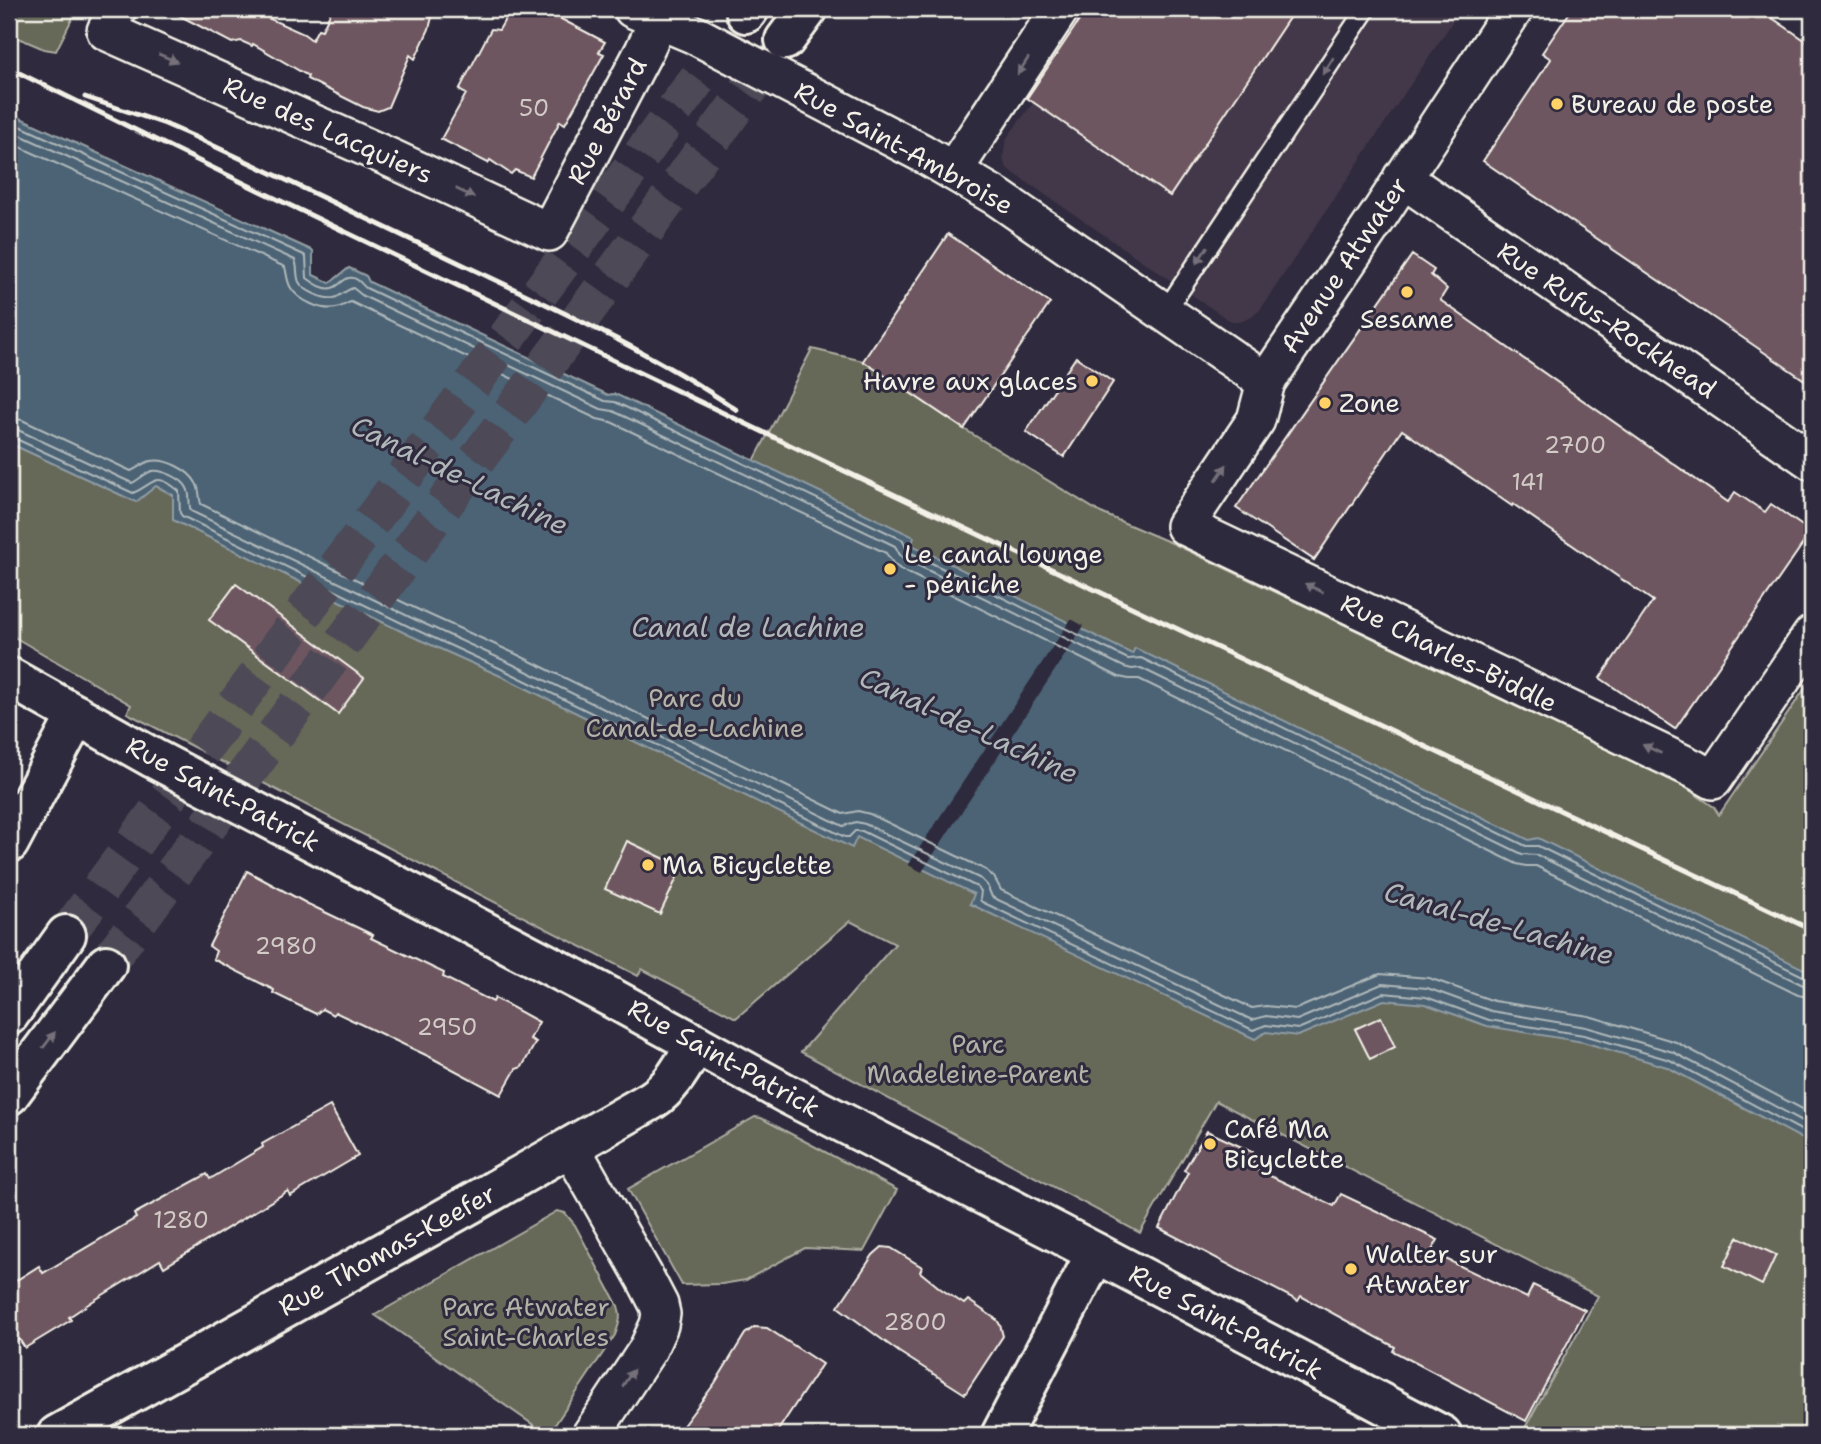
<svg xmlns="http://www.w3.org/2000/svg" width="1821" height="1444" font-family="'Shantell Sans',sans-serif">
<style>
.built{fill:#423748}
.green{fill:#666759;stroke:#adaca0;stroke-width:2}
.water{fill:#4b6375;stroke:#8f9ca3;stroke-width:2}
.pier{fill:#2f2a3d}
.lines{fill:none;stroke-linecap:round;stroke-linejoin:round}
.shore{stroke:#b0b8ba;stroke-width:2}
.building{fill:#6e5661;stroke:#f4f1e8;stroke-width:2}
.secondary-tunnel{stroke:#4d4857;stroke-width:38;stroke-dasharray:38 19;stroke-linecap:butt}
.lane-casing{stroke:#f4f1e8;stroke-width:23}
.street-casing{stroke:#f4f1e8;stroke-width:42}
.secondary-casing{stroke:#f4f1e8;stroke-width:44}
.lane{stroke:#2f2a3d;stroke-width:18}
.street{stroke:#2f2a3d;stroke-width:37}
.secondary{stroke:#2f2a3d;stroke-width:38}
.rail{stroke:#f4f1e8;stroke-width:5}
.oneway{fill:#747079}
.poi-dot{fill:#ffd166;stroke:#2f2a3d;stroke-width:2.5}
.labels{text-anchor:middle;stroke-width:6;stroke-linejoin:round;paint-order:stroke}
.number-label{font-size:23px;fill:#d2cac6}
.poi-label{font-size:26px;fill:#f4f1e8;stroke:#2f2a3d;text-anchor:start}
.street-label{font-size:26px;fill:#f4f1e8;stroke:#2f2a3d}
.park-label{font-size:26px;fill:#b4b3a8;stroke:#2f2a3d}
.water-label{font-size:28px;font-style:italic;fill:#b0b8ba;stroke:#2f2a3d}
</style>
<rect width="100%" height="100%" fill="#2f2a3d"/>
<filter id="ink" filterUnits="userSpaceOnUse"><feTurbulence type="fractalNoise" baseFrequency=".0143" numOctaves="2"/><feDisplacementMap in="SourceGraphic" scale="14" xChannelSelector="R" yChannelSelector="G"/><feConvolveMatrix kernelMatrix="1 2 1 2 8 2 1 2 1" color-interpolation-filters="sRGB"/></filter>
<g filter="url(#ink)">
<g class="built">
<polygon points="1087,9 1461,9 1260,310 1252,317 1240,322 1235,322 1227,319 1009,170 1005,165 1003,158 1005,143 1008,136 1033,103 1027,98"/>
<polygon points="9,730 19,735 9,772"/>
</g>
<g class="green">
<polygon points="9,9 77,9 56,51 44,49 9,34"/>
<polygon points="9,113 313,251 313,275 330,283 349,268 366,276 369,282 608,395 615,394 754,461 812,349 863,361 964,429 1101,513 1174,544 1682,785 1714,807 1719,815 1812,678 1812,1435 1521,1435 1598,1296 1216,1101 1140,1233 801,1052 895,944 850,921 736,1018 642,969 638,976 127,713 131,705 9,634"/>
<polygon points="755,1117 761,1118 897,1190 864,1251 805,1248 746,1280 722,1284 682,1285 628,1189"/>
<path d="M 557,1211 L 565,1213 L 575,1225 L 618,1306 C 622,1317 619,1324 615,1335 L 548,1435 L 375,1315 Z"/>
</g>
<polygon class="water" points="9,113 313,251 313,275 330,283 349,268 366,276 369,282 608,395 615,394 914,537 912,545 1132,654 1135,648 1529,840 1538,838 1812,973 1812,1144 1667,1067 1583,1042 1487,1026 1425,1004 1384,1000 1298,1036 1266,1032 1255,1039 970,904 974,894 857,837 852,848 505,678 409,635 173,520 173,495 156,486 136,502 9,443"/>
<polygon class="pier" points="1071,619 1084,626 922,872 908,865"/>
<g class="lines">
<g class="shore">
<path d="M 9,121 L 304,255 L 306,257 L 307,278 C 339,303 338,275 353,278 C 359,279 362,285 366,288 L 605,401 L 615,402 L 903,540 L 906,548 L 909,552 L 1128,659 L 1141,658 L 1526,846 L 1538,846 L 1807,978 L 1812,978"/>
<path d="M 9,130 L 295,260 C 298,267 296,275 299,282 C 304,291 324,300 334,298 C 341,296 346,290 353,288 L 363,296 L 601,409 L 613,411 L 895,546 L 900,555 L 905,559 L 1124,667 L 1132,669 L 1141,668 L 1522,854 L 1537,855 L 1803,985 L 1812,987"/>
<path d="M 9,142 L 285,267 C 287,274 287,282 291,288 C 299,301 322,311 336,308 C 342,307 347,303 351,302 L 597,419 L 611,422 L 886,553 L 893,563 L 900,569 L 1119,677 L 1129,679 L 1139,679 L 1517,864 L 1526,866 L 1536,866 L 1798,995 L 1812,998"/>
<path d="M 9,418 L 22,420 L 131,471 C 138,468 144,462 151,461 C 166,458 189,470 196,483 C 200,489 199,498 201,504 L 421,611 L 516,654 L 843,814 L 858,811 L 870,814 L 986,870 L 994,877 L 1001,890 L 1252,1008 L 1266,1006 L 1296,1009 L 1380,974 L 1429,978 L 1494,1001 L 1589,1016 L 1676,1042 L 1812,1114"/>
<path d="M 9,428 L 18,430 L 132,483 C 139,480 145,473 152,471 C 162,469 183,479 187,488 C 191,496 188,504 191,511 L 416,620 L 512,664 L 843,826 L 856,822 L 865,824 L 981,879 L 987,885 L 992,897 L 1252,1020 L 1266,1016 L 1297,1020 L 1382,984 L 1427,988 L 1491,1011 L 1586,1027 L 1673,1052 L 1812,1126"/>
<path d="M 9,437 L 14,438 L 133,493 C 155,484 154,470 179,491 L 180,513 L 182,516 L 412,628 L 508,672 L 845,837 L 849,837 L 855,831 L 862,831 L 977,887 L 981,891 L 980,900 L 982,902 L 1253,1030 L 1266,1025 L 1298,1029 L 1383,993 L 1426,997 L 1489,1020 L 1584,1035 L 1670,1060 L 1812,1136"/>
</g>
</g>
<g class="building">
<polygon points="167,9 248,9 304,34 312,40 318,29 322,30 332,9 434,9 429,29 415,59 410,55 388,107 378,111 363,107 307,79 308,76 253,44 252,46 241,41 232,43"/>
<polygon points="511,9 542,9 605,42 599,52 604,54 565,124 560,121 531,177 515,170 511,174 490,160 488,163 441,139 466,94 459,90 491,29 499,30"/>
<polygon points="1087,9 1295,9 1170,196 1027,98"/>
<polygon points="1572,9 1759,9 1812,45 1812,385 1483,161 1551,59 1542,53"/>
<polygon points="948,234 1050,303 964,429 863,361"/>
<polygon points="1412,255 1434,270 1431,275 1447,289 1440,300 1728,502 1735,492 1765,512 1771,504 1811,532 1675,729 1600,678 1653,601 1513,504 1512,506 1402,430 1314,560 1236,508"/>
<polygon points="1076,357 1113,382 1064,457 1026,432"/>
<polygon points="236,584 364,678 338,714 209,620"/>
<polygon points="627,841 682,867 660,914 605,889"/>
<polygon points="247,871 308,904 373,935 371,938 444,973 443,977 493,1002 495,998 539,1022 530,1039 536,1042 522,1067 516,1069 501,1095 430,1057 335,1012 333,1015 322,1009 316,1014 273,993 274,990 213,959 216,951 209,946"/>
<polygon points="1381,1017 1395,1047 1370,1059 1355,1029"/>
<polygon points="330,1106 358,1156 290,1196 288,1191 164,1267 160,1260 93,1301 69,1317 71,1320 25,1348 19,1339 9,1346 9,1285 39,1266 43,1273 136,1218 134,1214 207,1174 210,1179 263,1147 262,1144"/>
<polygon points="1207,1131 1257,1154 1251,1167 1334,1206 1341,1194 1438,1240 1431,1252 1527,1298 1533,1285 1585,1310 1526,1421 1393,1351 1395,1347 1301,1296 1298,1301 1159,1228 1188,1172 1184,1170"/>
<polygon points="1738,1237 1776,1255 1762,1285 1724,1266"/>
<polygon points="882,1247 891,1248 922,1267 920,1272 941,1289 964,1304 968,1300 997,1320 1000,1325 1003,1336 965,1394 899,1352 838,1307 873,1255"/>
<polygon points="754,1327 767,1328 822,1364 775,1435 676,1435 715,1383 745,1334"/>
</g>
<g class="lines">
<g class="secondary-tunnel">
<polyline points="66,935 746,13"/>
<polyline points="106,965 782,44"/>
</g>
<g class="lane-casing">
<polyline id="lane" points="1165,312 1366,9"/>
</g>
<g class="street-casing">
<g id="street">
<polyline points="117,9 106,31 395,160 549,232 644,51 664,9"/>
<polyline points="633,9 695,35 922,153 997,197 1266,382"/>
<polyline points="1514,9 1379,215 1266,382 1256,420 1185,526 1694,769 1713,780 1812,635"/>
<polyline points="953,171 1060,9"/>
<polyline points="1402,178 1812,461"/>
<polyline points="571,1148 645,1278 659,1305 661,1314 659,1325 648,1349 591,1435"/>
</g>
</g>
<g class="secondary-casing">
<g id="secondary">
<polyline points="746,13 749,9"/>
<polyline points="785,40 808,9"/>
<polyline points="9,677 153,758 612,998 787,1094 1060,1234 1442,1435"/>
<polyline points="9,843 77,715"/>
<polyline points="9,1015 66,935"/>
<polyline points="9,1095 106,965"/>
<path d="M 57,1435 L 479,1199 L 652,1100 C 673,1086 683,1065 696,1044"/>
<polyline points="1001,1435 1096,1253"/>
</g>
</g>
<use href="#lane" class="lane"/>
<use href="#street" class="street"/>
<use href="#secondary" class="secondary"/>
<g class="rail">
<polyline points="9,68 258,190 834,466 1812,930"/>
<path d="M 85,97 L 165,124 L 195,137 C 287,180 378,224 470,268 C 561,311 653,353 737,410"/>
</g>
</g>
<defs><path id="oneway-solid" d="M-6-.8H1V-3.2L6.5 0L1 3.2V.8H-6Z" transform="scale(1.75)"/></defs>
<g class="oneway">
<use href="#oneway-solid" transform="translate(168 58) rotate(23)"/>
<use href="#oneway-solid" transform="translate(1023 66) rotate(123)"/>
<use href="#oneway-solid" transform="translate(1328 66) rotate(123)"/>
<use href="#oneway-solid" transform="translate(465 193) rotate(25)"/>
<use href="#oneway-solid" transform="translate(1202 255) rotate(124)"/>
<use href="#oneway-solid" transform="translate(1221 473) rotate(-56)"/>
<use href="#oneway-solid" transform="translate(1314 588) rotate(-154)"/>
<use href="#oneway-solid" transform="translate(1652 749) rotate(-154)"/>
<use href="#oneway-solid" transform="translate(49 1040) rotate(-53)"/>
<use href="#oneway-solid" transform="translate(628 1378) rotate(-56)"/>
</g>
</g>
<g class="poi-dot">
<circle cx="1557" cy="104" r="7"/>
<circle cx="1407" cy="292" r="7"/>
<circle cx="1092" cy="381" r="7"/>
<circle cx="1325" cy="403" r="7"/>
<circle cx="890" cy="569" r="7"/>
<circle cx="648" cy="865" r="7"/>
<circle cx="1210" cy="1144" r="7"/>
<circle cx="1351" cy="1269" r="7"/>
</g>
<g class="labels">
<g class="number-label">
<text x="534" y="116">50</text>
<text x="1575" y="453">2700</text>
<text x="1528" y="490">141</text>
<text x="286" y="954">2980</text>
<text x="447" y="1035">2950</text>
<text x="181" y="1228">1280</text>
<text x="915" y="1330">2800</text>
</g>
<g class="poi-label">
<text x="1571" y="113">Bureau de poste</text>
<text x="1407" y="328" text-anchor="middle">Sesame</text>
<text x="1078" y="390" text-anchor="end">Havre aux glaces</text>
<text x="1339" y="412">Zone</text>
<text x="904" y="563">Le canal lounge<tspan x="904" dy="30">- péniche</tspan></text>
<text x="662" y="874">Ma Bicyclette</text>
<text x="1224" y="1138">Café Ma<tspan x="1224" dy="30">Bicyclette</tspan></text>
<text x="1365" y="1263">Walter sur<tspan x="1365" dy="30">Atwater</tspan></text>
</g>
<g class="street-label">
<text transform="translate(607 121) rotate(-62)" y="9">Rue Bérard</text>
<text transform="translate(328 130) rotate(24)" y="9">Rue des Lacquiers</text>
<text transform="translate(904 148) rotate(29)" y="9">Rue Saint-Ambroise</text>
<text transform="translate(1344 265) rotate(-56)" y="9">Avenue Atwater</text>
<text transform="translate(1607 320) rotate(34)" y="9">Rue Rufus-Rockhead</text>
<text transform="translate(1449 653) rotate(26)" y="9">Rue Charles-Biddle</text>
<text transform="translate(223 794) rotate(28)" y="9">Rue Saint-Patrick</text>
<text transform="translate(724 1058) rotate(29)" y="9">Rue Saint-Patrick</text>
<text transform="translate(387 1250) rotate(-29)" y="9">Rue Thomas-Keefer</text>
<text transform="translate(1226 1322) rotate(28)" y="9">Rue Saint-Patrick</text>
</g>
<g class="park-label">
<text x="695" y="707">Parc du<tspan x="695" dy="30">Canal-de-Lachine</tspan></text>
<text x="978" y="1053">Parc<tspan x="978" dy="30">Madeleine-Parent</tspan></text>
<text x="526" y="1316">Parc Atwater<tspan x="526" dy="30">Saint-Charles</tspan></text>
</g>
<g class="water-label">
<text transform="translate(460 475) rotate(26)" y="10">Canal-de-Lachine</text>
<text x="748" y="637">Canal de Lachine</text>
<text transform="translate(969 725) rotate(25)" y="10">Canal-de-Lachine</text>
<text transform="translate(1499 923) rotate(16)" y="10">Canal-de-Lachine</text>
</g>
</g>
<rect width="1821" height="1444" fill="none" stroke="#2f2a3d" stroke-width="35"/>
<rect x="18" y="18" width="1786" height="1409" fill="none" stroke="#f4f1e8" stroke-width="2.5" filter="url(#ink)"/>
</svg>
